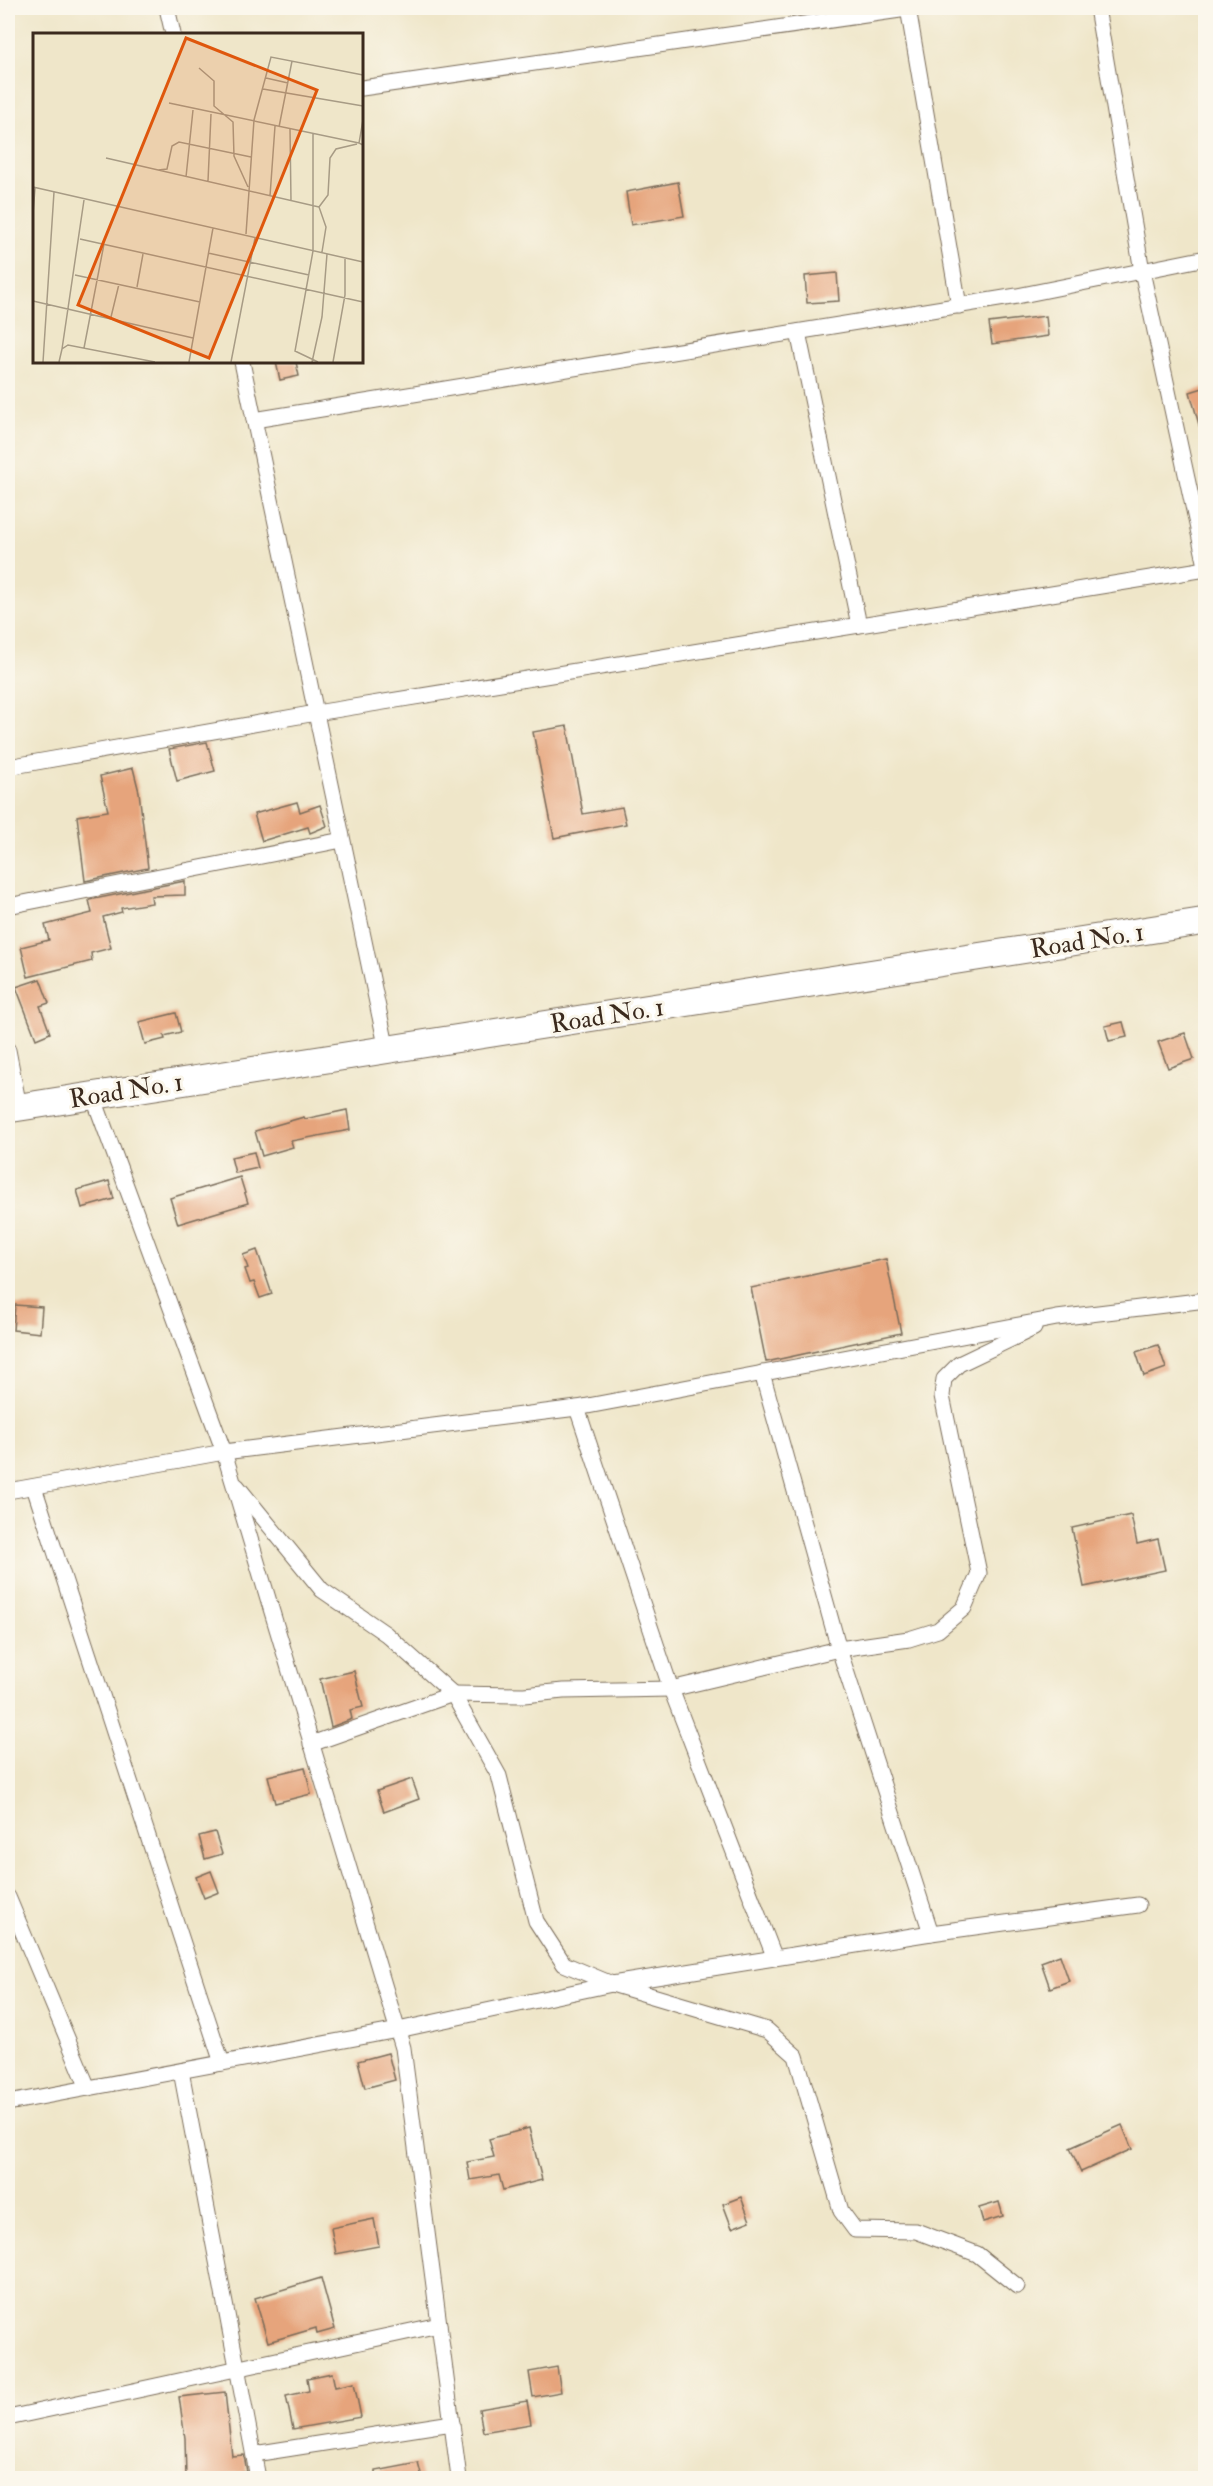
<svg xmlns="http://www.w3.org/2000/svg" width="1213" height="2486" font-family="'IM FELL Double Pica',serif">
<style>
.building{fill:#e6a47c}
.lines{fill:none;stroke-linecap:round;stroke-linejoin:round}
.street-casing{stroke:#7a6c5a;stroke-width:17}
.highway-casing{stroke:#7a6c5a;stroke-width:29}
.street{stroke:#fff;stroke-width:15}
.highway{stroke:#fff;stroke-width:27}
.labels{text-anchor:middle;stroke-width:6;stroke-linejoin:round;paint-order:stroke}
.street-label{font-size:26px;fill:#3b2a1e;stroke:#fbf7ec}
.inset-road{fill:none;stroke:#a79b85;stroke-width:1.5}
.view{fill:#df570d;fill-opacity:0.15;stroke:#df570d;stroke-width:3}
.inset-edge{fill:none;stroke:#3b2a1e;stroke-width:3}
</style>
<rect width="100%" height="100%" fill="#fbf7ec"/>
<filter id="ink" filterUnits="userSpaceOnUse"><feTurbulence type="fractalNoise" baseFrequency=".0167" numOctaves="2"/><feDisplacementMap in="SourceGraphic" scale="12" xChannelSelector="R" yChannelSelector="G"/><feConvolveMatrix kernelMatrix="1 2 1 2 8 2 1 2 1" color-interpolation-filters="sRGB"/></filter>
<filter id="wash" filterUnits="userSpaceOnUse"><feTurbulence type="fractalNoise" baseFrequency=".008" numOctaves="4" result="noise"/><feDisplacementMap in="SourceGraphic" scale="24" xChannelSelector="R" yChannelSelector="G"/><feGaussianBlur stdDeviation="1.35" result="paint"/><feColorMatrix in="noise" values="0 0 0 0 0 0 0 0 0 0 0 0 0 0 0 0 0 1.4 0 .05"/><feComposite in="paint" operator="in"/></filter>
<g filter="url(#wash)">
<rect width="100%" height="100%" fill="#efe6c9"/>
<g id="blocks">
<g class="building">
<polygon points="678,182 684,216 631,225 626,192"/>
<polygon points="837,273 839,301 807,303 805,276"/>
<polygon points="1046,316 1048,336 992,344 989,323"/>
<polygon points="276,362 296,362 299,376 280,380"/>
<polygon points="1206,387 1206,432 1201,432 1190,392"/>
<polygon points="567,726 583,814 622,807 626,824 554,838 533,732"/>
<polygon points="207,742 215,771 177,781 169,749"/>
<polygon points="133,768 139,792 148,868 85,881 77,816 108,811 100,776"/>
<polygon points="297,802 300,812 320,805 327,826 310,833 308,827 262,841 254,814"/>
<polygon points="185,881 185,895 151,896 152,903 121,908 122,912 103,917 111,948 91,953 92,961 28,977 21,947 49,940 45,925 92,913 89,900"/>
<polygon points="40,979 49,1003 40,1006 50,1033 36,1039 16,987"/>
<polygon points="176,1013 181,1032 164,1036 165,1039 145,1044 139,1022"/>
<polygon points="1123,1022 1127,1037 1109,1041 1105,1026"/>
<polygon points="1185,1033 1194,1059 1168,1068 1158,1042"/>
<polygon points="347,1110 350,1130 291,1141 293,1147 262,1156 255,1131 304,1117 305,1119"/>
<polygon points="254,1152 258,1168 235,1173 231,1157"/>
<polygon points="240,1177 248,1203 178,1224 170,1198"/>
<polygon points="109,1181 114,1199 82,1208 77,1190"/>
<polygon points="257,1250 272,1294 260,1298 254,1282 250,1283 245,1269 248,1268 243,1255"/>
<polygon points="886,1259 901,1333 766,1362 751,1288"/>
<polygon points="15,1305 42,1307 40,1333 13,1330"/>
<polygon points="1158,1345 1166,1368 1144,1376 1136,1352"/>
<polygon points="1131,1515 1137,1544 1158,1539 1165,1570 1084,1587 1072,1528"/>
<polygon points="354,1671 363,1707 350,1710 352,1719 331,1727 320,1679"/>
<polygon points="305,1767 311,1794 275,1803 268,1776"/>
<polygon points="412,1779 419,1799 384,1812 377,1791"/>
<polygon points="215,1832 222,1854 205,1859 199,1836"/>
<polygon points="211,1871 219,1892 204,1898 196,1877"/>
<polygon points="1060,1955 1069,1981 1050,1988 1041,1962"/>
<polygon points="388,2053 395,2080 365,2088 358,2061"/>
<polygon points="1122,2125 1132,2149 1081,2172 1070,2148"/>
<polygon points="529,2128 542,2180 503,2190 499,2175 470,2180 467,2162 494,2157 489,2139"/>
<polygon points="741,2197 750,2221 732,2228 723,2204"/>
<polygon points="999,2202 1003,2216 983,2222 979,2208"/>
<polygon points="374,2219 379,2246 336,2254 331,2228"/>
<polygon points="321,2278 335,2329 317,2334 316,2328 268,2342 255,2298"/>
<polygon points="557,2367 561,2392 533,2397 529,2372"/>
<polygon points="332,2373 335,2387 354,2383 361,2417 293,2429 286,2396 309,2391 307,2378"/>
<polygon points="225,2392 232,2456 244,2455 247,2472 228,2474 228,2478 186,2478 185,2438 179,2397"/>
<polygon points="527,2401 531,2424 483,2432 479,2409"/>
<polygon points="418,2463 422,2478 376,2478 376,2471"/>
</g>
</g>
</g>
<g filter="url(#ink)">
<use href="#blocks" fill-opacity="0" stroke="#7a6c5a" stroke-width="1.5"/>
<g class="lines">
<g class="street-casing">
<g id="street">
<polyline points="167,8 173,34"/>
<polyline points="908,8 959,306"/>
<polyline points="1097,8 1142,271 1206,566"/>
<polyline points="362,88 914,8"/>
<polyline points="798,332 859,625"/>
<polyline points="242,362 387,1050"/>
<polyline points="254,420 1017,296 1206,258"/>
<polyline points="8,767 316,713 1206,569"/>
<polyline points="8,906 342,840"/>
<polyline points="8,1050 19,1107"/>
<polyline points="93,1096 224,1452 403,2048 459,2478"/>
<polyline points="762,1373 839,1649 931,1933"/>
<polyline points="577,1408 671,1689 774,1956"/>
<polyline points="237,1486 322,1590 386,1634 453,1694 499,1776 536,1921 564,1964 612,1984 767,2030 796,2056 841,2211 855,2230 916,2231 977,2254 1017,2286"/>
<polyline points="34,1487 222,2063"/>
<polyline points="8,1491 224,1452 577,1408 1057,1318 1206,1300"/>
<polyline points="311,1744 453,1694 524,1695 563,1691 671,1689 839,1649 909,1639 938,1630 964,1608 979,1573 942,1396 944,1379 959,1364 1034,1328"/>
<polyline points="8,1897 88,2088"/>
<polyline points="181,2071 258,2478"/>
<polyline points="8,2103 398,2030 612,1984 931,1933 1138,1905"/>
<polyline points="8,2418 439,2325"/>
<polyline points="254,2454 452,2423"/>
</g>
</g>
<g class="highway-casing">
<polyline id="highway" points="8,1109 1206,921"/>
</g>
<use href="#street" class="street"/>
<use href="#highway" class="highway"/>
</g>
</g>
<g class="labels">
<g class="street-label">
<text transform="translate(1087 940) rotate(-9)" y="9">Road No. 1</text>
<text transform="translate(607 1015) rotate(-9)" y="9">Road No. 1</text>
<text transform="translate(126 1090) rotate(-9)" y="9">Road No. 1</text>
</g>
</g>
<g transform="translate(33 33)">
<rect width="330" height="330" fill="#efe6c9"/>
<path class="inset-road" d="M 166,35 L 181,48 L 181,73 L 200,89 L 201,123 L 215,154M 233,45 L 255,50M 230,56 L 330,73M 136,70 L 326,110M 330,87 L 326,110 L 330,112M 246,94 L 259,28M 257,96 L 258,168M 280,101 L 280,218 L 262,318 L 285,329M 73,125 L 286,174M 125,137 L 134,136 L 139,113 L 146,109 L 218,124M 153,144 L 160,77M 175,148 L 178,81M 0,154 L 330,229M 237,163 L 242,93M 0,181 L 2,155M 213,201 L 221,87 L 238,24 L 330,42M 47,206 L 330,269M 289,219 L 293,194 L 286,174 L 295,162 L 297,125 L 303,116 L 324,111M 175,220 L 276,242M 42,242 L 167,269M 104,254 L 110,221M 0,268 L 160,305M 78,284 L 86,251M 51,315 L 71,211M 29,316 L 51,167M 10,329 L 21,159M 26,329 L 29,316 L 35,312 L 122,329M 156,329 L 180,195M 198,329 L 222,205M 279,329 L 289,284 L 294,221M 300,329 L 312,262 L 312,225"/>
<path class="view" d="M 153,5 L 284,57 L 176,325 L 45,272 Z"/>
<rect width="330" height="330" class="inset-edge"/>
</g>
<rect width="1213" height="2486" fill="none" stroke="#fbf7ec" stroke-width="30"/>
</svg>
